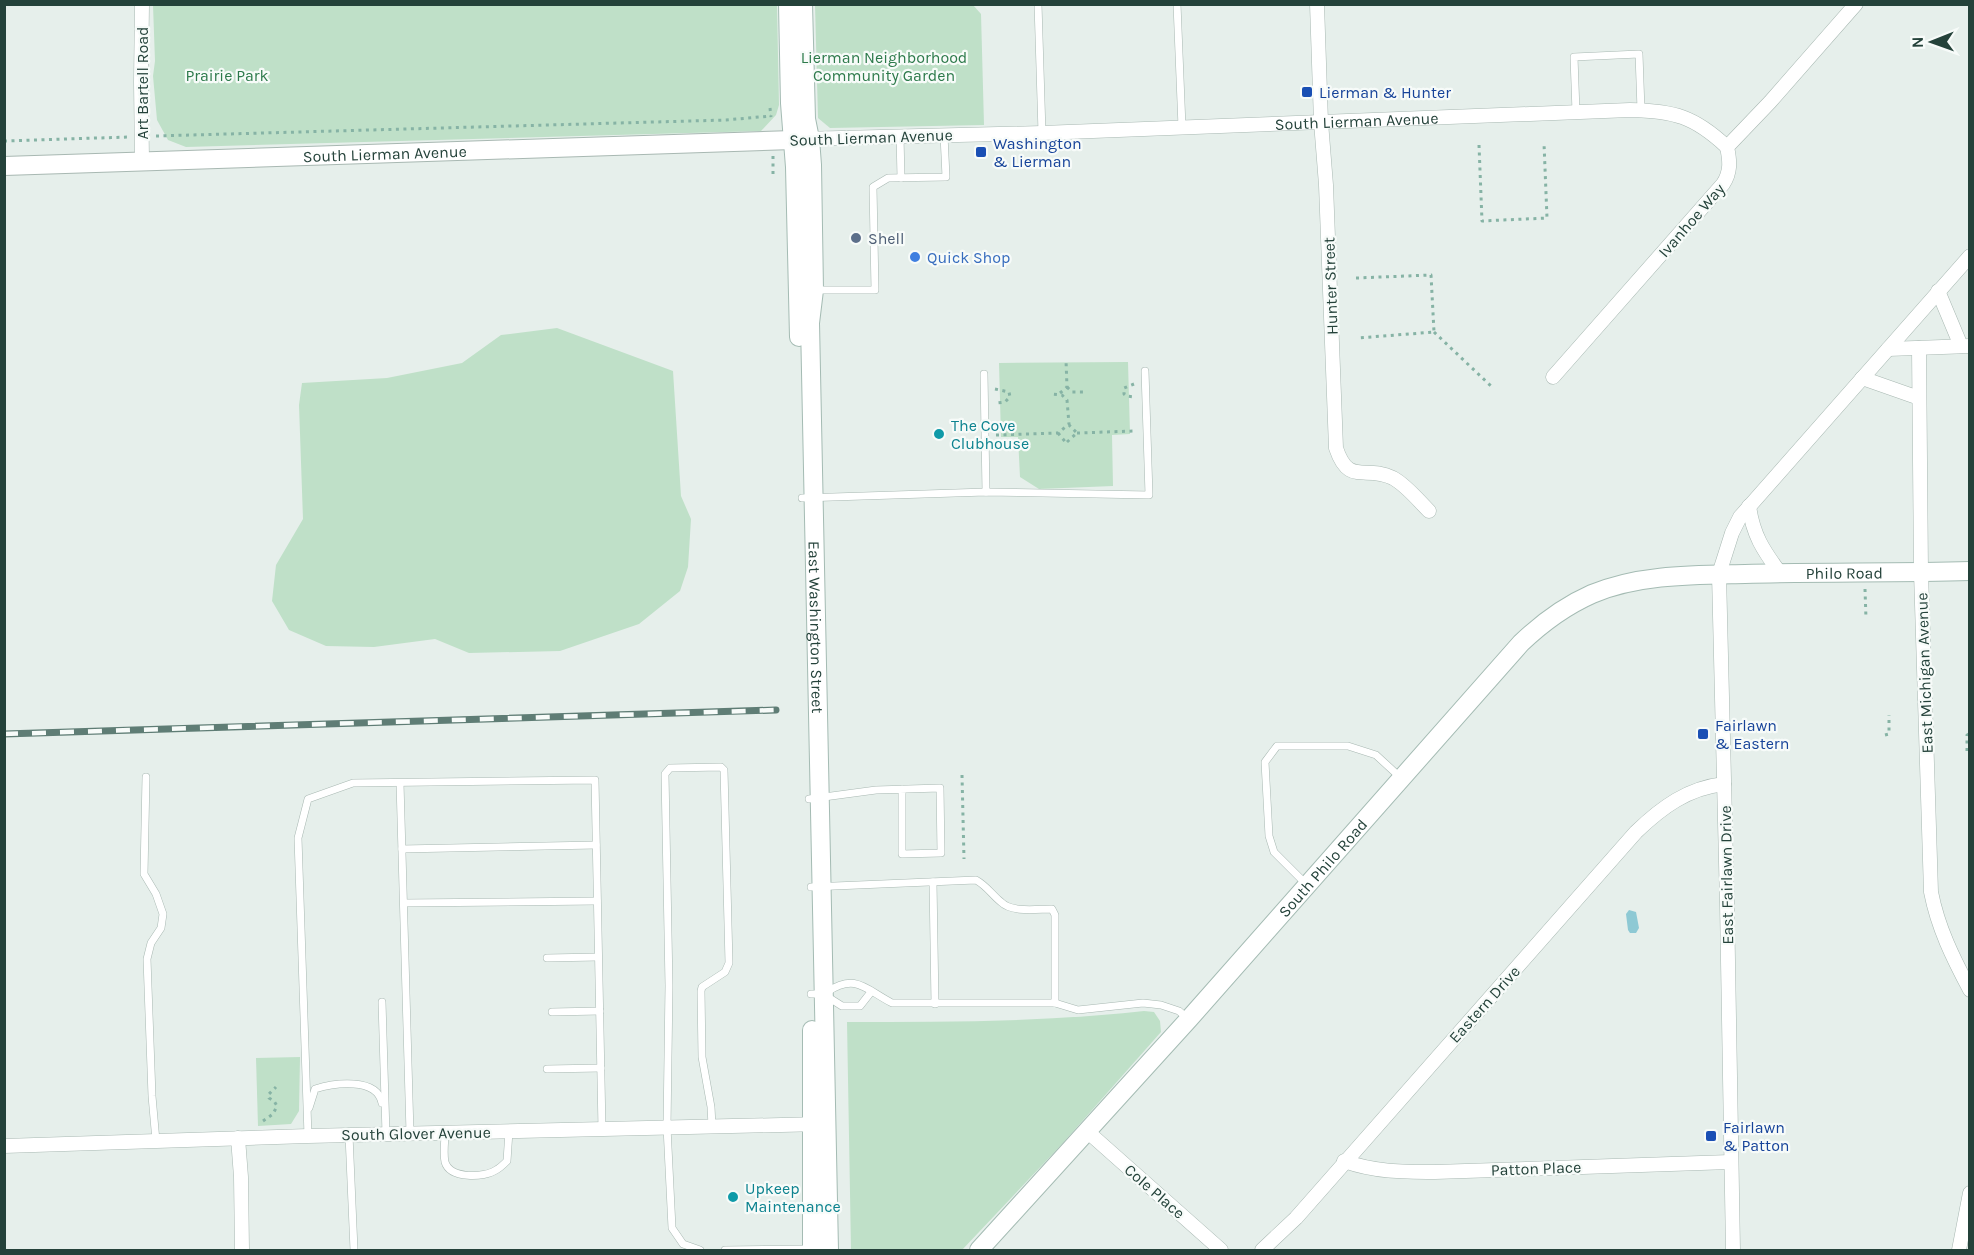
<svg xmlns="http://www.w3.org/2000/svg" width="1974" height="1255" font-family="Karla,sans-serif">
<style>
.green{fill:#bfe0c8}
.water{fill:#8ec9d4}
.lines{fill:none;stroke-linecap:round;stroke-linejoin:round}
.service-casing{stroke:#a8b8b2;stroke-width:8}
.minor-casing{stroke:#a8b8b2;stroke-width:15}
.tertiary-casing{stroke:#a8b8b2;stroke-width:20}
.secondary-casing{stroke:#a4bbb3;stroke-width:20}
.path{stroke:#86b3a5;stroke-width:3;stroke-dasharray:3 4.5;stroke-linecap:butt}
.service{stroke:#fff;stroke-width:7}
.minor{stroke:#fff;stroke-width:14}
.tertiary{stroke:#fff;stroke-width:18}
.secondary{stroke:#fff;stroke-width:18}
.rail-casing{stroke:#5f7d75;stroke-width:7}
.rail{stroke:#f7fbf9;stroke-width:4.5;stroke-dasharray:14;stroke-linecap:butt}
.transit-dot{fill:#1a4fb4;stroke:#f7fbf9;stroke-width:2}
.service-dot{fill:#5c6f8a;stroke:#f7fbf9;stroke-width:2}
.shop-dot{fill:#3f7fe0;stroke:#f7fbf9;stroke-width:2}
.culture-dot{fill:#0f9aa8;stroke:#f7fbf9;stroke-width:2}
.labels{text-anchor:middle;stroke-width:4.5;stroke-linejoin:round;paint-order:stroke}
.park-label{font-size:16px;fill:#2d7a4b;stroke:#f7fbf9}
.street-label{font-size:16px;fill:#24423a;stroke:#f7fbf9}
.transit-label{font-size:16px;fill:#164399;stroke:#f7fbf9;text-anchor:start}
.service-label{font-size:16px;fill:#4e5e75;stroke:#f7fbf9;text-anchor:start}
.shop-label{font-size:16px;fill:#366cbe;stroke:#f7fbf9;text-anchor:start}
.culture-label{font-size:16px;fill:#0d838f;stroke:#f7fbf9;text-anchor:start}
</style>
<rect width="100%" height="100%" fill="#e6efeb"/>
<g class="green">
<polygon points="153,5 777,5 779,105 776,115 761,131 186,147 168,140 157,120 153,76 155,61"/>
<polygon points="815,5 973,5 981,14 984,125 830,128 818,118"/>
<polygon points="557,328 673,371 681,496 691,519 688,567 680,591 639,624 560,651 469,653 435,639 374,647 326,646 289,630 272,601 276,565 303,519 299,405 302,383 387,378 462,363 501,335"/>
<polygon points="1128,362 1130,434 1112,435 1113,486 1039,489 1020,477 1018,437 1001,437 999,363"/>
<path d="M 1144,1011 L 1154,1012 L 1160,1021 L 1161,1032 L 1062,1144 L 962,1250 L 851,1250 L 847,1022 C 946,1022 1045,1022 1144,1011 Z"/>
<polygon points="300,1057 299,1111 291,1124 258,1126 256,1058"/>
</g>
<polygon class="water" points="1629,910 1636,912 1639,928 1636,933 1630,933 1628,930 1626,914"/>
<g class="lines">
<g class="service-casing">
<g id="service">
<polyline points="1038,4 1042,133"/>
<polyline points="1177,4 1182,127"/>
<polyline points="1576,112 1574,57 1639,54 1641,110"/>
<polyline points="900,136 901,178"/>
<polyline points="816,290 875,290 873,187 888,178 946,177 944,135"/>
<polyline points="984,374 986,492"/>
<polyline points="802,498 986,492 1149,495 1145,371"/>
<polyline points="146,777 144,874 156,894 163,914 161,928 151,943 147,959 152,1096 156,1141"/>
<polyline points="400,783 410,1133"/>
<polyline points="809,799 876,790 940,788 941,853 902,854 902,789"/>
<polyline points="402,849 596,845"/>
<polyline points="933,882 935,1004"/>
<polyline points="1307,885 1274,852 1269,836 1265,762 1277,746 1348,746 1376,755 1401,778"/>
<path d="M 811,887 L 976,880 C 987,886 992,895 1001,902 C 1012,913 1037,909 1052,909 L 1055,915 L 1055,1003"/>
<polyline points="404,903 597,901"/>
<polyline points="547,958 598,957"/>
<path d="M 827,992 C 856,973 865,989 892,1003 L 1055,1003 L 1078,1010 L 1143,1003 L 1161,1005 L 1179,1011 L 1187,1018"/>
<polyline points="811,994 823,994 842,1006 860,1006 871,992"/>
<polyline points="382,1002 386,1134"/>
<polyline points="552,1012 600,1011"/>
<polyline points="547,1069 601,1068"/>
<path d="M 309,1108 L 315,1089 C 334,1083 377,1077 382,1103"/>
<path d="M 445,1133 C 445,1141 443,1153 445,1162 C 450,1179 484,1178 496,1170 C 500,1168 504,1164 507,1161 L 509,1131"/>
<polyline points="349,1135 354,1250"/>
<polyline points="308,1136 298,838 308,799 353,783 595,780 602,1129"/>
<polyline points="700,1250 683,1244 672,1228 667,1127 669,986 665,774 670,768 721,767 724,770 729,963 725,972 702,987 701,991 702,1057 711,1107 712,1126"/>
<polyline points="725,1250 812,1249"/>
</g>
</g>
<g class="minor-casing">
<g id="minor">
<polyline points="142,4 141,82 142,161"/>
<path d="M 1317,4 L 1321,122 L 1326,185 L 1336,448 C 1349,487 1365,464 1393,478 C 1406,485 1418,500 1429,511"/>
<path id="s1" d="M 801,139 L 1042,133 L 1630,110 C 1674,111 1694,116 1727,147"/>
<polyline points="1938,291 1961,346"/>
<path d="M 1919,348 L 1921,572 L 1931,892 C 1938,928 1953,958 1970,990"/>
<polyline points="1888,349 1970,346"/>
<path d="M 1553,377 L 1723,184 C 1731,172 1730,161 1727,147 L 1770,102 L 1856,4"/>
<polyline points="1862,378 1919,398"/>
<path d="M 1749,506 C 1753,535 1763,550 1780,573"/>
<polyline points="1088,1132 1221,1250"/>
<polyline points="238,1138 241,1177 242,1250"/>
<polyline points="4,1146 308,1136 821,1124"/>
<path d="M 1344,1161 C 1375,1172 1402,1172 1435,1172 L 1730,1162"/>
<path d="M 1262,1250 L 1296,1218 L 1636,832 C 1662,807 1688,788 1724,784"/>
<polyline points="1733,1250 1727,903 1719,574 1732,533 1740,517 1970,256"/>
<polyline points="1959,1250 1970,1193"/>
</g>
</g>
<g class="tertiary-casing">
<g id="tertiary">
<path id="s2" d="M 4,166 L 793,140"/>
</g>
</g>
<g class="secondary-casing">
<g id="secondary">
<polyline points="788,4 790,103 795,167 799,337"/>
<path id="s3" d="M 803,4 L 806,119 L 810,139 L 812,165 L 814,290 L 810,323 L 829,1250"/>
<polyline points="812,1030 812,1250"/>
<path id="s4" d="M 979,1250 L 1189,1019 L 1521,643 C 1542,623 1565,606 1592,594 C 1639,574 1695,575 1745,574 C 1820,572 1895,573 1970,571"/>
</g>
</g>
<g class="path">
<polyline points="770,108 771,117"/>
<polyline points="156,136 726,120 771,116"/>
<polyline points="4,141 129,137"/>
<polyline points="1479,145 1482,221 1547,218 1544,143"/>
<polyline points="773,156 773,178"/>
<polyline points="1356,278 1431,275 1434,332 1358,338"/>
<polyline points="1434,332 1492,387"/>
<polyline points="1134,384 1124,388 1124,394 1126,396 1135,397"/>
<polyline points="1067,387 1072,392 1083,392"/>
<polyline points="995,389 1009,392 1010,397 1005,402 996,403"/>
<polyline points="1060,393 1067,387 1066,360"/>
<polyline points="1058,433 1067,444"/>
<polyline points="1077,433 1135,431"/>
<polyline points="996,435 1058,433 1069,424 1067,400 1062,395 1051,394"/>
<polyline points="1067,442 1077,433 1069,425"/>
<polyline points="1865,589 1866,619"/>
<polyline points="1885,735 1889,734 1889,715"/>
<polyline points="1967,751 1967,735 1969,734"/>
<polyline points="962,775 964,859"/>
<polyline points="1970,864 1970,878"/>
<polyline points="263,1121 273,1114 277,1106 274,1101 269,1098 268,1095 276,1087"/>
</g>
<use href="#service" class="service"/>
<use href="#minor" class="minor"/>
<use href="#tertiary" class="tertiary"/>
<use href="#secondary" class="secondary"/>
<g class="rail-casing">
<polyline id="rail" points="4,734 776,710"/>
</g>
<use href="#rail" class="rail"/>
</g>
<g class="transit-dot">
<rect x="1301" y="86" width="12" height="12" rx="3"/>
<rect x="975" y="146" width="12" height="12" rx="3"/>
<rect x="1697" y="728" width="12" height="12" rx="3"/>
<rect x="1705" y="1130" width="12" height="12" rx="3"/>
</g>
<circle class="service-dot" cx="856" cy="238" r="6"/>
<circle class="shop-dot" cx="915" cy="257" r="6"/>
<g class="culture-dot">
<circle cx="939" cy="434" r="6"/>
<circle cx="733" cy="1197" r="6"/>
</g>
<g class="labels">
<g class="park-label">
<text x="884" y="63">Lierman Neighborhood<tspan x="884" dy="18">Community Garden</tspan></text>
<text x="227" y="81">Prairie Park</text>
</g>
<g class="street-label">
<text transform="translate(142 83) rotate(-90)" y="6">Art Bartell Road</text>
<text dy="6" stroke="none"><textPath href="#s1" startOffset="556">South Lierman Avenue</textPath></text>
<text transform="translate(871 137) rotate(-2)" y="6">South Lierman Avenue</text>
<text dy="6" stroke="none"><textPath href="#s2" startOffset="381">South Lierman Avenue</textPath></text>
<text transform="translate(1691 220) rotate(-49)" y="6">Ivanhoe Way</text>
<text transform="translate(1330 286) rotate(-92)" y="6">Hunter Street</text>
<text dy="6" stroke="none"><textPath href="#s4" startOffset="1155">Philo Road</textPath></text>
<text dy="6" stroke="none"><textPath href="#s3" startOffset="624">East Washington Street</textPath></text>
<text transform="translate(1924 673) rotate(-92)" y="6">East Michigan Avenue</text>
<text dy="6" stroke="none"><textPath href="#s4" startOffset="514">South Philo Road</textPath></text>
<text transform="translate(1726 875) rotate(-91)" y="6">East Fairlawn Drive</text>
<text transform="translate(1484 1004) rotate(-48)" y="6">Eastern Drive</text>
<text transform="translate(416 1133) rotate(-1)" y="6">South Glover Avenue</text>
<text transform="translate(1536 1168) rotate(-2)" y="6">Patton Place</text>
<text transform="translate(1155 1191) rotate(41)" y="6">Cole Place</text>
</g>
<g class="transit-label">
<text x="1319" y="98">Lierman &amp; Hunter</text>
<text x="993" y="149">Washington<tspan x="993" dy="18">&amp; Lierman</tspan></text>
<text x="1715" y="731">Fairlawn<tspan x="1715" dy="18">&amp; Eastern</tspan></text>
<text x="1723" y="1133">Fairlawn<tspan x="1723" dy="18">&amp; Patton</tspan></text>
</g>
<g class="service-label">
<text x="868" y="244">Shell</text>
</g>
<g class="shop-label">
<text x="927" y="263">Quick Shop</text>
</g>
<g class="culture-label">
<text x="951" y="431">The Cove<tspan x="951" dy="18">Clubhouse</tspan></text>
<text x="745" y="1194">Upkeep<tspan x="745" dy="18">Maintenance</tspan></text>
</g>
</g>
<rect width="1974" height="1255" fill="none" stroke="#24423a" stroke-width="12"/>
<g transform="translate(1932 42) rotate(269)" stroke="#f7fbf9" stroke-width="4.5" paint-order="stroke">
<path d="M0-4.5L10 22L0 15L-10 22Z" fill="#24423a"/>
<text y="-9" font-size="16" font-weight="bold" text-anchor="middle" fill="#24423a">N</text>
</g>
</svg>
